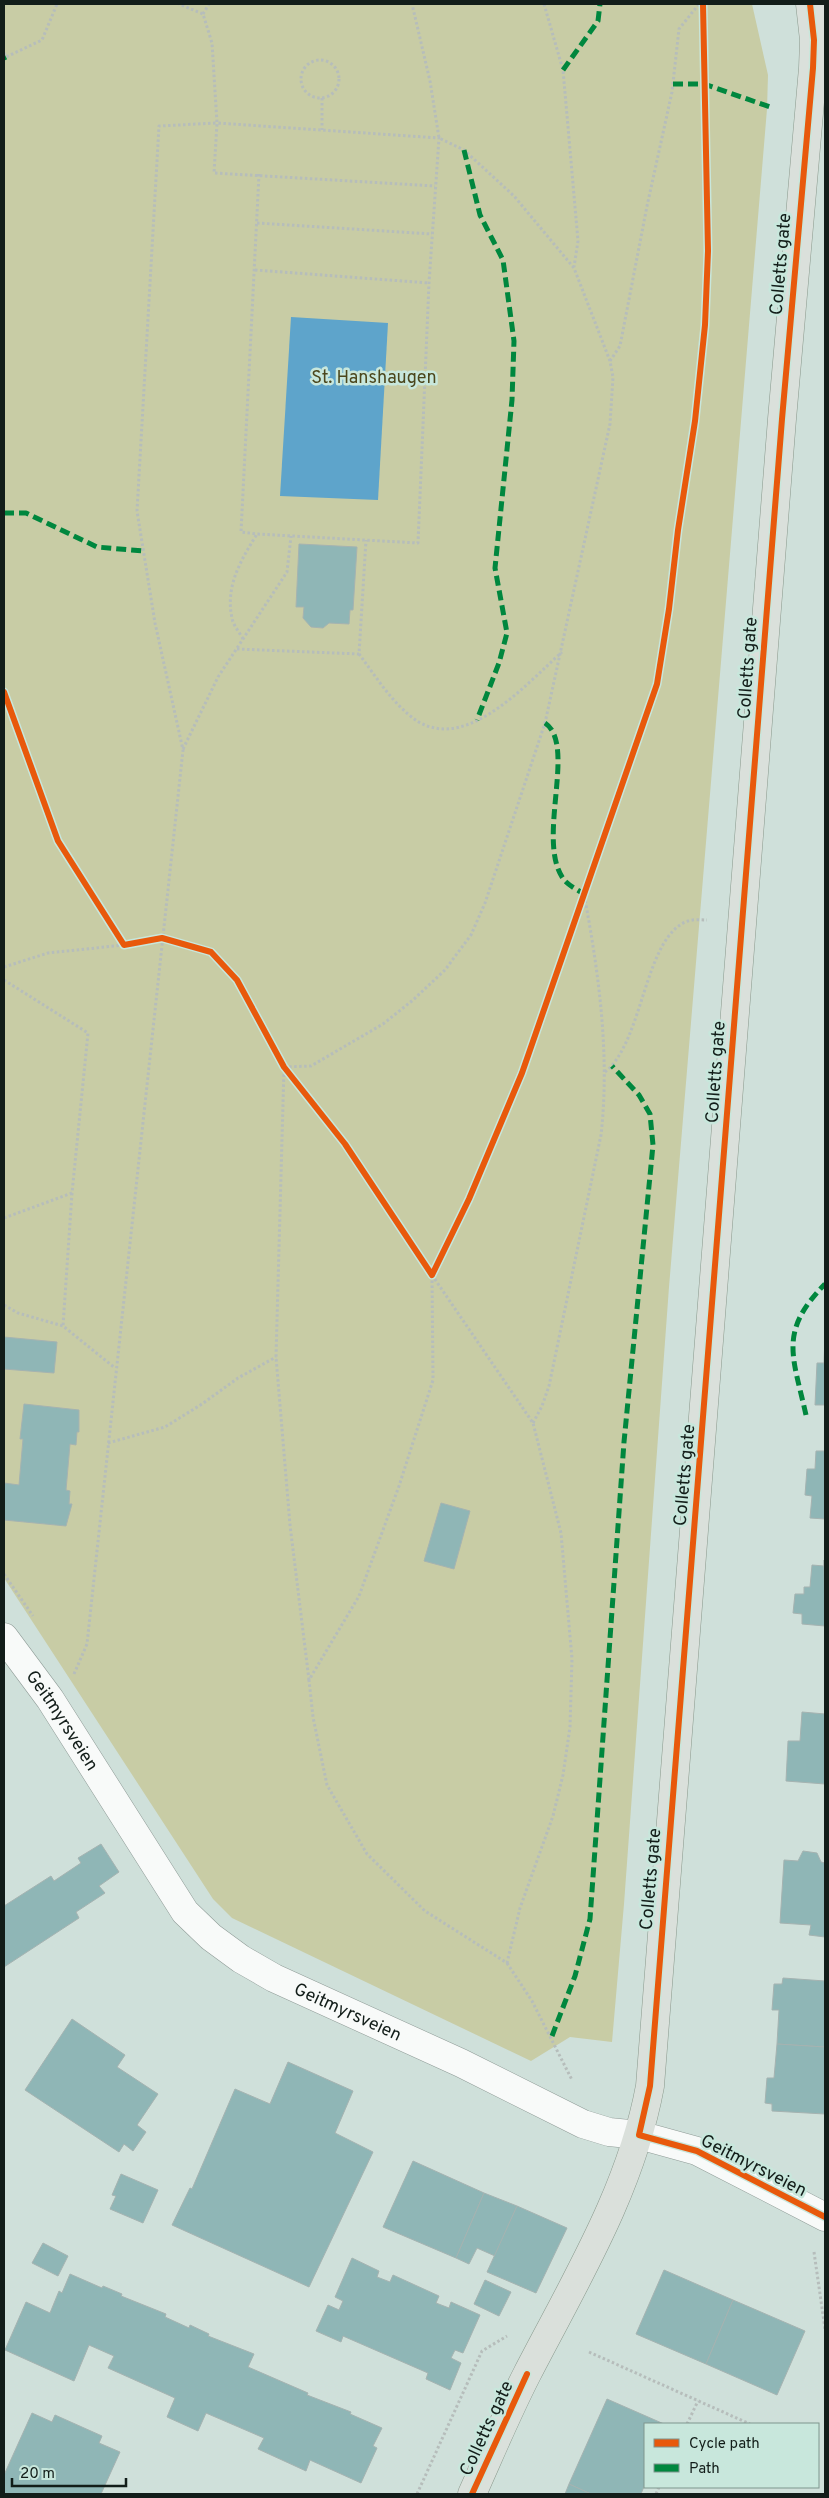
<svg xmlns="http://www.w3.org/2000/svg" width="829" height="2498" font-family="Overpass,sans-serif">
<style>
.green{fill:#c8cca5}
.water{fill:#5ea4cb}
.building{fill:#8fb6b6;stroke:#a5b3b1}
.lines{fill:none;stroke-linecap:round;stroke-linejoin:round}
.minor-casing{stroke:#8f9b97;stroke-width:29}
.major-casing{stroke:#89988c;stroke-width:29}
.path{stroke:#b6bdbb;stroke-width:3;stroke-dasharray:2.5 2.5;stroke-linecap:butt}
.minor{stroke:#f8faf9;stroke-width:28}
.major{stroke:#dae0db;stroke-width:28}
.quiet{stroke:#00873e;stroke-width:5;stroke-dasharray:10 5;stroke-linecap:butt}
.cycleway-casing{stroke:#c8e7dc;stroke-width:9}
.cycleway{stroke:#e8590c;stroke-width:6}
.labels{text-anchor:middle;stroke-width:5;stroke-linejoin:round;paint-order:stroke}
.street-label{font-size:18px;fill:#121d19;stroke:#c8e7dc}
.park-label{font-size:18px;fill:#4b461c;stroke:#c8e7dc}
</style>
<rect width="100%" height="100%" fill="#cfe0da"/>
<polygon class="green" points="4,4 752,4 768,75 767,109 669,1287 624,1904 612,2042 570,2037 531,2061 232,1918 213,1899 4,1578"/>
<polygon class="water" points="291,317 388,323 378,500 280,496"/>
<g class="building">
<polygon points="299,544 357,547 353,610 350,610 349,624 329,623 323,628 311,627 303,618 304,607 296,607"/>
<polygon points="825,1336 825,1405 815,1405 817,1363 824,1363"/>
<polygon points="4,1337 57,1342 54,1373 4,1369"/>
<polygon points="24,1404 79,1410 79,1432 77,1432 76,1445 70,1444 66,1490 70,1491 69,1504 72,1504 66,1526 4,1520 4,1483 19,1485 23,1439 20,1439"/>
<polygon points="816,1451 825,1451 825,1519 810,1518 812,1496 805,1495 807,1469 815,1469"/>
<polygon points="441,1503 470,1511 454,1569 424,1561"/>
<polygon points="824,1560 825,1626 802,1624 802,1614 793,1613 795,1594 804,1594 804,1587 810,1587 812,1565 824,1566"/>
<polygon points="802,1712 825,1714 825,1784 786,1781 788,1741 800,1741"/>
<polygon points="101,1844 119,1872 99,1886 105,1893 76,1912 79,1918 4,1967 4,1906 51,1876 54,1881 81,1863 78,1858"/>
<polygon points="803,1851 817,1853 821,1862 825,1863 825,1937 809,1935 811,1925 780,1923 784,1860 798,1861"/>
<polygon points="783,1978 825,1981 825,2047 777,2044 779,2010 772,2010 774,1984 782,1984"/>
<polygon points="72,2019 125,2055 117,2067 158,2094 137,2125 146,2132 133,2151 124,2144 119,2152 25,2090"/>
<polygon points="777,2044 825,2047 825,2114 772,2111 772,2104 765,2103 767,2078 774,2078"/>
<polygon points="288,2062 353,2091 335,2133 373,2152 309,2287 172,2225 190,2188 192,2189 235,2089 270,2104"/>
<polygon points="413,2161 484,2193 456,2258 383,2227"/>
<polygon points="121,2174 158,2190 143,2223 110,2209 116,2196 112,2195"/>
<polygon points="484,2193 517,2206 495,2256 477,2248 469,2264 456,2258"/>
<polygon points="517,2206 567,2228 536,2293 487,2272"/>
<polygon points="43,2243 68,2256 58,2276 32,2263"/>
<polygon points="352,2258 379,2271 377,2277 390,2282 393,2275 439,2296 436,2303 449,2308 451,2302 480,2315 463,2353 455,2350 451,2358 461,2363 450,2390 426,2379 428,2373 343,2336 341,2342 316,2331 328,2305 339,2310 343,2301 335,2297"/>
<polygon points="664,2270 733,2300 706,2364 636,2334"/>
<polygon points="70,2274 102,2288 103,2286 122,2294 121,2296 166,2314 165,2317 189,2328 190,2325 209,2334 208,2336 254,2354 248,2367 308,2393 307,2395 351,2412 350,2414 382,2428 373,2446 377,2448 361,2483 310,2460 306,2471 258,2449 264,2438 206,2413 198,2431 167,2417 175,2398 108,2368 114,2356 89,2345 74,2381 5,2350 26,2302 50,2313 59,2291 62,2293"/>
<polygon points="485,2280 511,2292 499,2316 474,2304"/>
<polygon points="733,2300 805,2331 777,2395 706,2364"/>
<polygon points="607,2399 664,2424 645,2424 645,2484 641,2494 591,2494 569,2484"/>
<polygon points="32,2413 52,2422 55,2415 102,2436 99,2443 120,2452 101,2494 4,2494 4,2475"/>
<polygon points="569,2484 591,2494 565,2494"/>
</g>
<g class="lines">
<g class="minor-casing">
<g id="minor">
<path id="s1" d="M 4,1637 L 50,1699 L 185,1912 L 211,1937 L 241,1959 L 274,1978 L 461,2063 L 583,2124 L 609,2132 L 639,2135 L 697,2151 L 825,2217"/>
</g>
</g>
<g class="major-casing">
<path id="major" d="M 472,2494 C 490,2454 507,2413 527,2374 C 575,2281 631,2190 650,2086 L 782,419 L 813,68 L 814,40 L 810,4"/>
</g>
<g class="path">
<polyline points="544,4 563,70 578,241 574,267"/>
<polyline points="203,14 209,4"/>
<polyline points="4,53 6,57 42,40 57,4"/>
<circle cx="320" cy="79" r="19"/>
<polyline points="322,98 322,130"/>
<polyline points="259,174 241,532 257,534 418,543 429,283 439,138 217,123 214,173 435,186"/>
<polyline points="257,223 432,234"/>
<polyline points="255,270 429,283"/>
<polyline points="610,361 620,346 647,206 672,92 679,29 699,4"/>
<path d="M 243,639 C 240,633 233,625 232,618 C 225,586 241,560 257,534"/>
<polyline points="237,649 359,654 366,540"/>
<path d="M 359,654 C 374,674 389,698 408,714 C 460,761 525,685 562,652"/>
<polyline points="183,749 218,677 287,572 291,536"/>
<polyline points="4,967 48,953 124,945"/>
<polyline points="4,980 88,1033 72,1193 63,1326"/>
<path d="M 605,1072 C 644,1041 644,936 688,921 C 694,919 701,920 707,920"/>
<polyline points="4,1218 72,1193"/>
<polygon points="432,1275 533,1423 561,1533 572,1659 570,1727 563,1775 553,1816 520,1908 507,1963 425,1911 367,1854 327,1785 313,1717 309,1680 359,1596 399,1486 433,1380"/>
<polyline points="4,1305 18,1313 63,1326 115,1368"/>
<path d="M 533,1423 L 542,1406 L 549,1386 L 601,1135 C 610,1055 599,974 584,894"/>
<polyline points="108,1443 165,1427 202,1404 238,1378 276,1357"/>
<polyline points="4,1574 33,1616"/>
<polyline points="74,1674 87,1644 183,750 155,623 137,511 159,126 217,123 212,43 203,14 179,4"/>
<polyline points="309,1680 290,1525 276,1357 284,1067 311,1066 383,1024 413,1000 445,970 471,935 485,903 545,723 610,424 613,377 610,361 574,268 514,196 464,150 439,138 430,81 412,4"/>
<polyline points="507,1963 532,2001 572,2080"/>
<polyline points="814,2252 825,2329"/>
<polyline points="589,2352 750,2424"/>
<polyline points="687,2424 698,2401"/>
<polyline points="417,2494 482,2351 507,2336"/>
<polyline points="656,2494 659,2487"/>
</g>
<use href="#minor" class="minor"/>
<use href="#major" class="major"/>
<g class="quiet">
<polyline points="4,58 6,57"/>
<polyline points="563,70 598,21 600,4"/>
<polyline points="673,84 704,84 773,108"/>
<polyline points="464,150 480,215 503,260 514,341 512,400 495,568 507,633 499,663 477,720"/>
<polyline points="4,513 26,513 97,547 143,551"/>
<path d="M 545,723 C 578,745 534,844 565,881 C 571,887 578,890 584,894"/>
<path d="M 806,1415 C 793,1356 778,1332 825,1284"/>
<polyline points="552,2036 575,1976 590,1919 624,1442 653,1145 650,1114 639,1095 612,1066"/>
</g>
<g class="cycleway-casing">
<g id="cycleway">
<polyline points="810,4 814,40 813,68 782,419 650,2086 639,2135 697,2151 825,2217"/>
<polyline points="4,692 58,841 124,945 162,938 211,952 237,980 284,1067 345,1144 432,1275 469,1199 522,1073 657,684 669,609 678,530 695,421 705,325 708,251 703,4"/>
<polyline points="472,2494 527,2374"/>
</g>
</g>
<use href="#cycleway" class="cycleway"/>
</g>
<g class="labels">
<g class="street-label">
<text transform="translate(780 264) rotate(-85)" y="6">Colletts gate</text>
<text transform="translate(747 668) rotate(-86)" y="6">Colletts gate</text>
<text transform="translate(715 1072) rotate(-86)" y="6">Colletts gate</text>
<text transform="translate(684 1475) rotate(-85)" y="6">Colletts gate</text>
<text dy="6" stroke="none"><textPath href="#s1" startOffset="102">Geitmyrsveien</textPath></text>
<text transform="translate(650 1879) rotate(-85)" y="6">Colletts gate</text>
<text dy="6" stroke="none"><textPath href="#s1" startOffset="522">Geitmyrsveien</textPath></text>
<text transform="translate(754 2165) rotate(27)" y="6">Geitmyrsveien</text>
<text transform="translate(486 2428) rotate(-65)" y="6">Colletts gate</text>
</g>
<g class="park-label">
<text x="374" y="383">St. Hanshaugen</text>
</g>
</g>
<rect width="829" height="2498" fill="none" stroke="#121d19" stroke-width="10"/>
<rect x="644" y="2423" width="175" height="65" fill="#c8e7dc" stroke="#7f968e"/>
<rect x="654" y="2439" width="25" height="8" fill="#e8590c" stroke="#7f968e"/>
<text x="689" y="2448" font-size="15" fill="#121d19">Cycle path</text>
<rect x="654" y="2464" width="25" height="8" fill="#00873e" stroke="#7f968e"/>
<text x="689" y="2473" font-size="15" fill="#121d19">Path</text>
<path d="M12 2478v8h114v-8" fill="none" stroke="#121d19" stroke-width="2.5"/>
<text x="20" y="2478" font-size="15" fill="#121d19" stroke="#c8e7dc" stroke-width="4" paint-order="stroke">20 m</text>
</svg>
